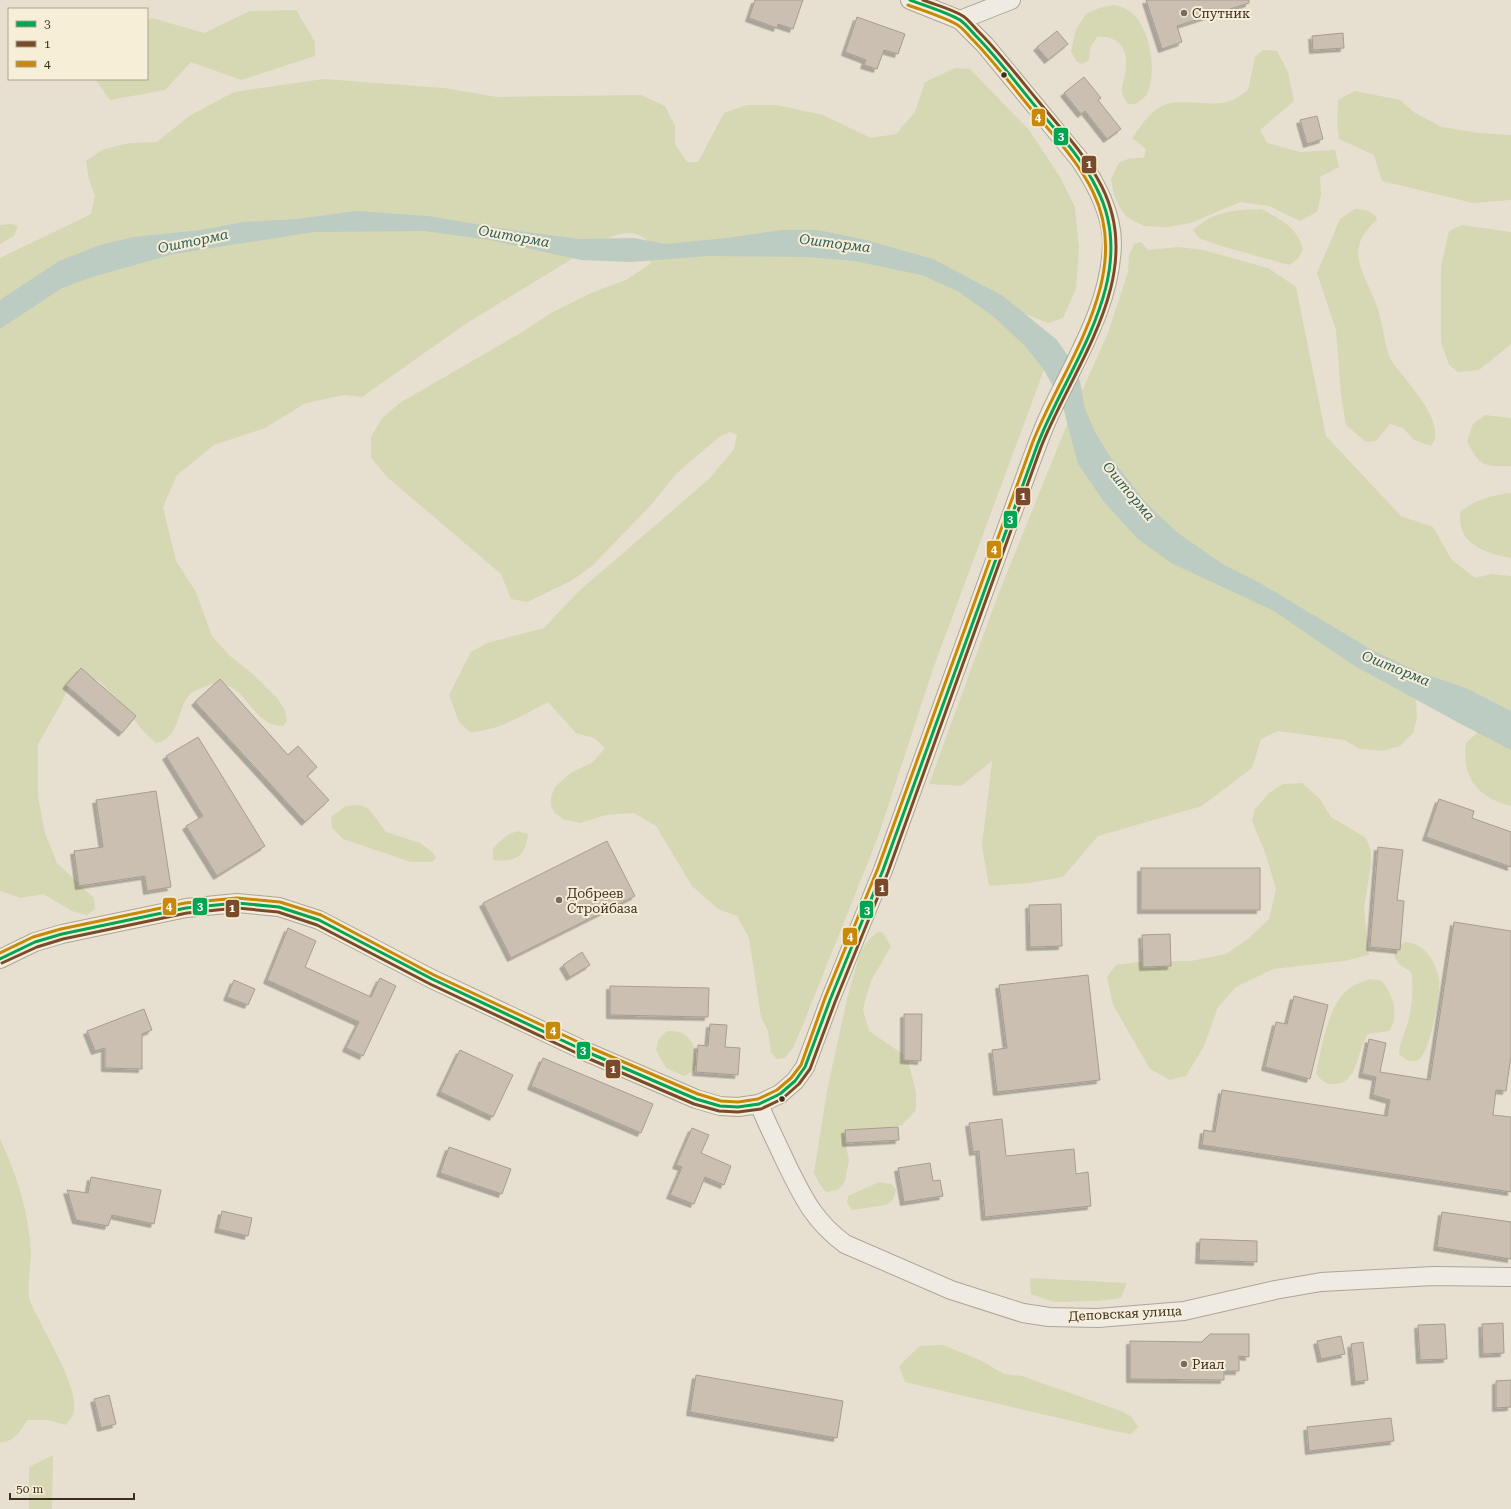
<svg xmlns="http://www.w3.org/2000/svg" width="1511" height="1509" font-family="'Roboto Serif',serif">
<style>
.green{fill:#d6d7b3}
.water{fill:#bcccc2}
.building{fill:#cbbfb2;stroke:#a89c90;filter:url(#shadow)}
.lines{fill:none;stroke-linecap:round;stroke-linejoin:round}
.minor-casing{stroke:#ada599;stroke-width:20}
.minor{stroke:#efebe3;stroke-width:18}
.bus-1-casing{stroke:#f7eed8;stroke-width:6}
.bus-2-casing{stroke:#f7eed8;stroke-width:6}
.bus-3-casing{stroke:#f7eed8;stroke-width:6}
.bus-1{stroke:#00a651;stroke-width:3}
.bus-2{stroke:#7a4b2a;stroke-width:3}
.bus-3{stroke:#c88808;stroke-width:3}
.poi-dot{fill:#786c5e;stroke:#f7eed8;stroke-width:1.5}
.bus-dot{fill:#3d2e20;stroke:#f7eed8;stroke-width:1.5}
.labels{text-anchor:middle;stroke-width:4;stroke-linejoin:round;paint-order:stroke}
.poi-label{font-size:13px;fill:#3d2e20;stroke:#f7eed8;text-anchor:start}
.street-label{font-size:13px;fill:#3d2e20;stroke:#f7eed8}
.water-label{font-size:14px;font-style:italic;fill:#2f5d5a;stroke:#f7eed8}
.line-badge{stroke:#f7eed8;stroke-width:1.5}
.badge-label{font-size:11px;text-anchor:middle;font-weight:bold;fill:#fff}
</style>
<defs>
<filter id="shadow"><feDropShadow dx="-3.5" dy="3.5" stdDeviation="0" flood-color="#0004"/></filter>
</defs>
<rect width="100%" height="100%" fill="#e7e0d1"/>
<g class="green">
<path d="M 1114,5 C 1118,6 1123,7 1126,9 C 1150,21 1158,72 1147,94 C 1145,98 1139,101 1136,104 L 1128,104 C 1126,101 1123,97 1122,93 C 1121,88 1124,80 1125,74 C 1129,52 1122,35 1097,37 L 1090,48 L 1089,60 L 1082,64 L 1077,62 L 1071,52 L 1076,29 L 1086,14 L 1099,8 Z"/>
<polygon points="296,10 315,42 315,56 241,80 191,62 165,90 110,100 95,79 147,79 147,20 152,18 204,33 250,11"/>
<path d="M 1263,50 L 1277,51 L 1288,72 L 1294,101 L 1260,130 L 1267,143 L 1300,152 L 1335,150 L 1339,167 L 1320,177 L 1321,195 L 1317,212 L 1300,221 L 1269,206 L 1240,202 L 1191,223 L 1167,227 L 1144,226 L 1127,217 L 1120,208 L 1114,195 L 1111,179 L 1119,163 L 1130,158 L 1144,158 L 1146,149 L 1132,138 C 1140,127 1151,110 1164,105 C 1186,97 1214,109 1232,100 C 1238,98 1243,93 1248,90 L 1255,57 Z"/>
<path d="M 955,68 L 970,69 L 1029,130 L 1060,177 L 1075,207 L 1079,249 L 1076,289 L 1063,318 L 1048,323 L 1025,314 L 1015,317 L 1024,345 L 1044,370 L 933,669 L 878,837 L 800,1032 L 793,1048 L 785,1058 L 776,1059 L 771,1052 L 768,1031 L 761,1017 L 749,938 L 737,916 L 718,909 L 692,886 L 656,826 L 634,813 L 606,815 L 580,823 L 563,819 L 555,813 L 551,806 L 551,797 L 555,787 L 569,774 L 593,762 L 605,748 L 594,738 L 576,733 L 548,702 C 523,715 499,731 470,732 L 459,722 L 449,695 L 471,652 L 487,643 L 544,628 L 579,591 L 709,479 L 734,449 L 737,435 L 730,432 L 719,437 L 676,474 L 651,505 L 592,566 L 571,581 L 527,602 L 511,599 L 501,574 L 387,477 L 371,458 L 371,437 L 382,418 L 401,402 L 519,334 L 551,313 L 591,293 L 626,280 L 650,264 L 654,247 C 636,228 625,231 603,240 L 467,323 L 362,397 L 344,395 L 306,403 L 265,428 L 214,445 L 177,475 L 163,507 L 176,561 L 196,592 L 212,636 L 230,656 L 254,675 L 277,698 L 285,710 L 287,721 L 283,726 C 254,727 247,686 220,684 C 213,683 208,685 202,688 C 199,689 194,691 191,693 C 176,708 181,739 156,743 L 143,731 L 123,705 L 99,681 L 81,674 L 70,683 L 62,702 L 38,744 L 38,797 L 45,833 L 57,863 L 94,898 L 95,909 L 87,915 L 72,911 L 43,894 L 21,898 L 0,891 L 0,258 L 91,214 L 95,196 L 89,180 L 86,161 L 102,150 L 129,143 L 157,142 L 189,116 L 234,92 L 324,79 L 444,88 L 497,97 L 641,95 L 665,106 L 675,126 L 675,144 L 687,162 L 698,162 L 724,113 L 747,105 L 777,105 L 823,115 L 871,138 L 896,134 L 915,112 L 925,82 Z"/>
<polygon points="1355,91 1400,100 1415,113 1442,127 1479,133 1511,135 1511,200 1473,203 1382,181 1374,155 1339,139 1337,123 1338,100"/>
<path d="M 1262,209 C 1282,221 1297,226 1303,250 L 1298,259 L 1289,265 L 1221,246 L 1199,238 L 1193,230 C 1215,210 1234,210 1262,209 Z"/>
<path d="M 1355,209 L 1366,210 L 1376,216 L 1377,220 C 1339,252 1369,277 1379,313 C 1383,326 1385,349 1391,360 C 1404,380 1439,413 1435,438 C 1435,440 1432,444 1431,446 L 1414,440 L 1403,428 L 1390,424 L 1376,441 L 1366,442 L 1346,425 L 1341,395 L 1336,330 L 1317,273 L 1340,219 Z"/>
<polygon points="12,224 18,226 14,236 0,244 0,225"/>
<polygon points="1462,225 1511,232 1511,344 1479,370 1458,372 1449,365 1441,342 1441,267 1449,231"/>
<path d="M 1141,242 L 1148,250 L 1178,247 L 1203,250 L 1268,268 L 1296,287 L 1326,436 L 1401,516 L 1433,527 L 1451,559 L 1475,578 L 1492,574 L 1511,576 L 1511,806 C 1478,798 1461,777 1466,743 L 1477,733 L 1500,732 L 1466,688 L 1407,669 L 1406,687 L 1416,700 L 1417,718 L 1413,733 L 1400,746 L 1383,751 L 1360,749 L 1344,740 L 1278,731 L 1261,739 L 1252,768 L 1202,806 L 1098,836 L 1063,877 L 1028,883 L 989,886 L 982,846 L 992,761 L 961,786 L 929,784 L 998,595 L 1066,427 L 1108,333 L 1128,272 L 1129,255 L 1134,244 Z"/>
<path d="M 1485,415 L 1511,418 L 1511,466 C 1484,467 1479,466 1467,441 L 1473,424 Z"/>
<path d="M 1511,493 L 1511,558 C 1493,555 1468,548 1461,528 C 1460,523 1460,517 1460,512 C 1472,501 1495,494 1511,493 Z"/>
<polygon points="1302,783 1320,799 1331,817 1366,838 1371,851 1371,865 1364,908 1369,955 1344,961 1273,969 1236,987 1218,1007 1204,1046 1186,1076 1170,1080 1150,1069 1113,1005 1107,977 1116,965 1137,962 1191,961 1226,954 1248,939 1269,919 1276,889 1266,855 1252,821 1255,809 1269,793 1283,784"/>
<polygon points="360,805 369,809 386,832 420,843 431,851 436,858 432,862 411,862 343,839 332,828 331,817 346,806"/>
<path d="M 517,831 L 528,834 C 526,857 514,863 493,860 L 493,848 L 506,836 Z"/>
<polygon points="882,932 891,946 871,981 865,1001 863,1010 869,1031 907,1057 916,1092 916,1110 902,1125 853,1134 846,1147 849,1160 845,1181 838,1190 826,1192 819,1183 814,1173 827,1091 847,999 860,953 867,942 876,933"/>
<path d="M 1405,942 C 1425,943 1436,962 1439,980 C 1441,993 1430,1054 1418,1060 C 1410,1063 1405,1059 1399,1054 C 1400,1041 1406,1031 1409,1018 C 1412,1004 1414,986 1411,972 L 1399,964 L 1394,956 L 1397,947 Z"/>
<path d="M 1370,979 L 1382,981 C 1393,995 1400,1015 1389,1031 L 1368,1034 C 1356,1051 1359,1087 1330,1084 C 1324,1083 1319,1078 1316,1073 C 1322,1047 1328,1000 1353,986 C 1358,983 1365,981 1370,979 Z"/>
<path d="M 667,1031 C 670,1031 676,1031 680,1032 C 695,1038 698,1057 695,1070 L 684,1076 L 666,1068 L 656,1050 L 658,1040 Z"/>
<path d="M 0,1139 C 17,1175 29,1213 31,1253 C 31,1266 26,1290 30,1301 C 41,1328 78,1384 74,1410 C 73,1417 70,1420 65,1425 L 48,1420 L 27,1420 C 22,1429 13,1444 0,1442 Z"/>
<polygon points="879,1182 891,1184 896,1190 893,1200 886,1205 852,1210 847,1203 848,1196"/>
<polygon points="1030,1278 1127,1283 1121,1298 1097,1301 1054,1302 1031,1294"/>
<polygon points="943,1345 982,1361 1004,1374 1022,1376 1121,1411 1132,1417 1138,1427 1131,1434 1114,1431 905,1382 899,1366 920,1346"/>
<polygon points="53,1455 52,1509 29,1509 29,1467"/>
</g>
<polygon class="water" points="356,211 428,216 511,230 580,239 634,238 665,244 727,238 781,230 818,230 862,239 933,259 1003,296 1057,340 1070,359 1080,381 1085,409 1095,432 1111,458 1147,504 1178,533 1224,565 1260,583 1372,650 1416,671 1466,688 1511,711 1511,750 1459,723 1353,665 1274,611 1171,563 1138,539 1104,502 1078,464 1062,403 1044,370 1024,345 994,317 959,292 922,275 854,261 806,257 708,256 631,262 581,260 490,240 424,231 314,232 174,254 92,277 62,288 0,329 0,300 59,261 100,245 134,237 201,230 243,222 297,219"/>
<g class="building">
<polygon points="755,0 803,0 793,29 778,24 777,28 749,18"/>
<polygon points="1146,0 1249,0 1249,3 1177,26 1182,42 1162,49"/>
<polygon points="857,17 905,34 898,54 884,50 877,69 864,65 866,60 845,52"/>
<polygon points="1057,31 1068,44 1048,60 1037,47"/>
<polygon points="1343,33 1344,48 1313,50 1312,36"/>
<polygon points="1084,77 1101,98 1098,100 1121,129 1107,139 1085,111 1081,114 1064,93"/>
<polygon points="1317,116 1323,139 1307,144 1300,120"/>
<polygon points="81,668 136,716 122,733 66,685"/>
<polygon points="220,679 288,755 298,746 317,767 307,776 329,800 305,822 195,702"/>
<polygon points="198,737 265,846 217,876 186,826 203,816 166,756"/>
<polygon points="156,791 171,887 147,891 145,876 79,886 74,851 103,847 96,800"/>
<polygon points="1439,799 1474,811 1472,818 1511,832 1511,867 1426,837"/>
<polygon points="607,841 635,896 511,958 483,903"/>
<polygon points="1378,847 1403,850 1397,900 1404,901 1400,950 1370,947"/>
<rect x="1141" y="868" width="119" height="42"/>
<polygon points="1061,904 1062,946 1030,947 1029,905"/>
<polygon points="1454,922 1511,931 1511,1056 1506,1091 1496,1090 1493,1115 1511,1117 1511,1192 1202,1145 1204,1130 1215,1132 1222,1090 1387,1116 1390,1100 1373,1095 1376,1077 1362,1074 1369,1039 1386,1043 1380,1072 1430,1080"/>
<polygon points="288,928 316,941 305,967 371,997 380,978 396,986 363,1056 346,1048 359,1022 267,980"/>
<polygon points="1170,934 1171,966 1143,967 1142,935"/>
<polygon points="582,952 590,965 570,977 563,965"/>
<polygon points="1088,975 1100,1080 997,1092 992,1050 1007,1048 999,985"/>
<polygon points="234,980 255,989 248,1005 227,997"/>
<polygon points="610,986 709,988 708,1017 610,1015"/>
<polygon points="1294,996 1328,1005 1310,1079 1265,1067 1276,1022 1287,1024"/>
<polygon points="144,1009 152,1030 142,1034 142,1069 105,1068 105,1048 95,1051 87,1031"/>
<polygon points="904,1014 922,1014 921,1061 904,1060"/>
<polygon points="710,1024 727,1025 725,1047 740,1048 738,1075 696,1072 698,1045 708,1046"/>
<polygon points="460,1050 513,1075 493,1117 440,1092"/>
<polygon points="543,1058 653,1104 641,1133 531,1086"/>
<polygon points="1002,1119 1006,1156 1074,1149 1076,1174 1088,1172 1091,1206 985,1217 979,1151 973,1152 969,1123"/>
<polygon points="898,1127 899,1140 846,1143 845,1130"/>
<polygon points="692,1128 709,1135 701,1153 731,1166 724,1185 705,1177 694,1204 670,1195 682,1167 676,1165"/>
<polygon points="449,1147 511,1169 502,1194 440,1173"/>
<polygon points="930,1163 933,1181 940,1180 943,1196 904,1202 898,1168"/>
<polygon points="91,1177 161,1190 154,1224 112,1215 108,1226 76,1220 67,1190 88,1193"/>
<polygon points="222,1211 252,1218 248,1236 218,1229"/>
<polygon points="1442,1212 1511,1222 1511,1259 1437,1247"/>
<polygon points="1200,1239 1257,1241 1257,1262 1199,1260"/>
<polygon points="1503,1323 1504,1353 1483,1354 1482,1324"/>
<polygon points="1445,1324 1447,1359 1420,1360 1418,1325"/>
<polygon points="1210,1334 1249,1334 1249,1357 1239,1356 1239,1371 1224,1371 1224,1380 1130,1379 1130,1341 1202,1342"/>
<polygon points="1341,1336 1345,1354 1321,1359 1317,1341"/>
<polygon points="1363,1342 1368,1380 1355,1382 1351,1344"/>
<polygon points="696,1375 843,1401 837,1438 690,1412"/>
<polygon points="1511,1380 1511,1407 1496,1408 1496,1381"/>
<polygon points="109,1395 116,1424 101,1428 94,1399"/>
<polygon points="1391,1418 1394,1441 1309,1451 1307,1427"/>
</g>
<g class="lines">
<g class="minor-casing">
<g id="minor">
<polyline points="910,0 960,20 1011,0"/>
<path d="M 0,959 L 35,942 L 62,934 L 186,908 L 237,903 L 279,907 L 319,920 L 432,979 L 515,1018 L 587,1052 L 696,1099 L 720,1106 L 738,1107 L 759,1104 L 780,1094 L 795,1081 L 805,1067 L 830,1000 L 883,870 L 1030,464 C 1036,448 1042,431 1049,416 C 1074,361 1111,306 1112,243 C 1112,213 1096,184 1080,160 L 985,45 L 960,20"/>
<path d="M 759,1104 C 767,1124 777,1143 786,1163 C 803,1197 813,1220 845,1244 L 951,1290 L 1023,1313 L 1049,1317 L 1098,1318 L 1184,1311 L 1275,1290 L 1321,1282 L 1433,1276 L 1511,1277"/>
</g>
</g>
<use href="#minor" class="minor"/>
<g class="bus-1-casing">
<path id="bus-1" d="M 0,959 L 35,942 L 62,934 L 186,908 L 237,903 L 279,907 L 319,920 L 432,979 L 587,1052 L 696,1099 L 720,1106 L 738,1107 L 759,1104 L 780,1094 L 795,1081 L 805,1067 L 830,1000 L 883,870 L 1037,446 C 1067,366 1142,277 1097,189 C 1082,158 1058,133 1036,107 C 1016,83 997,57 975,35 C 971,31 966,24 960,20 C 949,13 923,5 910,0"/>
</g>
<g class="bus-2-casing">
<path id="bus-2" d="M 2,963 L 37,947 L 63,939 L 187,913 L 237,908 L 278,912 L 317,925 L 430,984 L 585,1057 L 694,1104 L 719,1111 L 738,1112 L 761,1109 L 782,1099 L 799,1084 L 810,1069 L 835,1002 L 888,872 L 1041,447 C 1073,366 1147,277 1102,187 C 1086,155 1061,129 1039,102 C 1019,78 1000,53 978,31 C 973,26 968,19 963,16 C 952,9 936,5 923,0"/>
</g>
<g class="bus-3-casing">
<path id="bus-3" d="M 0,953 L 33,937 L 61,929 L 185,903 L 237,898 L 280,902 L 321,915 L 434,975 L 589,1047 L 698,1094 L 721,1101 L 738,1102 L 758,1099 L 777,1090 L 791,1078 L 801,1065 L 825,998 L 878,868 L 1032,444 C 1062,366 1135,277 1093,192 C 1078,161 1054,136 1032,110 C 1012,86 993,60 971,38 C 967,34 962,27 956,24 C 941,16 924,11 908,5"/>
</g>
<use href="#bus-1" class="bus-1"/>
<use href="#bus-2" class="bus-2"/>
<use href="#bus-3" class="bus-3"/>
</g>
<g class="poi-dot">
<circle cx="1184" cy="13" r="4"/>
<circle cx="559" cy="900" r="4"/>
<circle cx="1184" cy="1364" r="4"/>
</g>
<g class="bus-dot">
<circle cx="1004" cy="75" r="3.5"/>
<circle cx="782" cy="1099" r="3.5"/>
</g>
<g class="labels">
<g class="poi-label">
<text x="1192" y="18">Спутник</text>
<text x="567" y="898">Добреев<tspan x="567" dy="15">Стройбаза</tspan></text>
<text x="1192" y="1369">Риал</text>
</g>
<g class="street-label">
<text transform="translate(1125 1313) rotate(-3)" y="5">Деповская улица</text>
</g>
<g class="water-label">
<text transform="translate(514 236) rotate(10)" y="5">Ошторма</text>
<text transform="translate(193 241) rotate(-12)" y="5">Ошторма</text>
<text transform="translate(835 243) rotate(7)" y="5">Ошторма</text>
<text transform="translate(1129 491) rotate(50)" y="5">Ошторма</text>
<text transform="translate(1396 668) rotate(22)" y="5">Ошторма</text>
</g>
</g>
<g class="line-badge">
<rect x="1031" y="108" width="15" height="19" rx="4" fill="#c88808"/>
<rect x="1053" y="127" width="16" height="19" rx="4" fill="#00a651"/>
<rect x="1081" y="155" width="16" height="19" rx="4" fill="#7a4b2a"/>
<rect x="1015" y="487" width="16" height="19" rx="4" fill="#7a4b2a"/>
<rect x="1003" y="510" width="15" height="19" rx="4" fill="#00a651"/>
<rect x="986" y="540" width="16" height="19" rx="4" fill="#c88808"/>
<rect x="874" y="878" width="15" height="19" rx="4" fill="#7a4b2a"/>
<rect x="162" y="897" width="15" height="19" rx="4" fill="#c88808"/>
<rect x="192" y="897" width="16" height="19" rx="4" fill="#00a651"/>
<rect x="225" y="899" width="15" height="19" rx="4" fill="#7a4b2a"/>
<rect x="859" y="900" width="15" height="19" rx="4" fill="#00a651"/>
<rect x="842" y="927" width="16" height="19" rx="4" fill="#c88808"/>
<rect x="545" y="1021" width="16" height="19" rx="4" fill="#c88808"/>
<rect x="576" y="1041" width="15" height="19" rx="4" fill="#00a651"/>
<rect x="605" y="1059" width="16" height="20" rx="4" fill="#7a4b2a"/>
</g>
<g class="badge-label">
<text x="1038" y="121">4</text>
<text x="1061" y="140">3</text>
<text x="1089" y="168">1</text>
<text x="1023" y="500">1</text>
<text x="1010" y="523">3</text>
<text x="994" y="553">4</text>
<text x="882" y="892">1</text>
<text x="169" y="910">4</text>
<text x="200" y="910">3</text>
<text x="232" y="912">1</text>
<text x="867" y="914">3</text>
<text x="850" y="940">4</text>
<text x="553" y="1034">4</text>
<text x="583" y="1054">3</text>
<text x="613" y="1073">1</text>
</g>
<rect x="8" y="8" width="140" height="72" fill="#f7eed8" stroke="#ada18e"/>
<rect x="16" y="21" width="20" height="6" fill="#00a651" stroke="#ada18e"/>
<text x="44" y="28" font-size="12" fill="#3d2e20">3</text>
<rect x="16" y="41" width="20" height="6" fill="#7a4b2a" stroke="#ada18e"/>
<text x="44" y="48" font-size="12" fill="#3d2e20">1</text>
<rect x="16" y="61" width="20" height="6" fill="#c88808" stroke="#ada18e"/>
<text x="44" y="68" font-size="12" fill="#3d2e20">4</text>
<path d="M10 1493v6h124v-6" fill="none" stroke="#3d2e20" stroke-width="2"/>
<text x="16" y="1493" font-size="12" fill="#3d2e20" stroke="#f7eed8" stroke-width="3" paint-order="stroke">50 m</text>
</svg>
